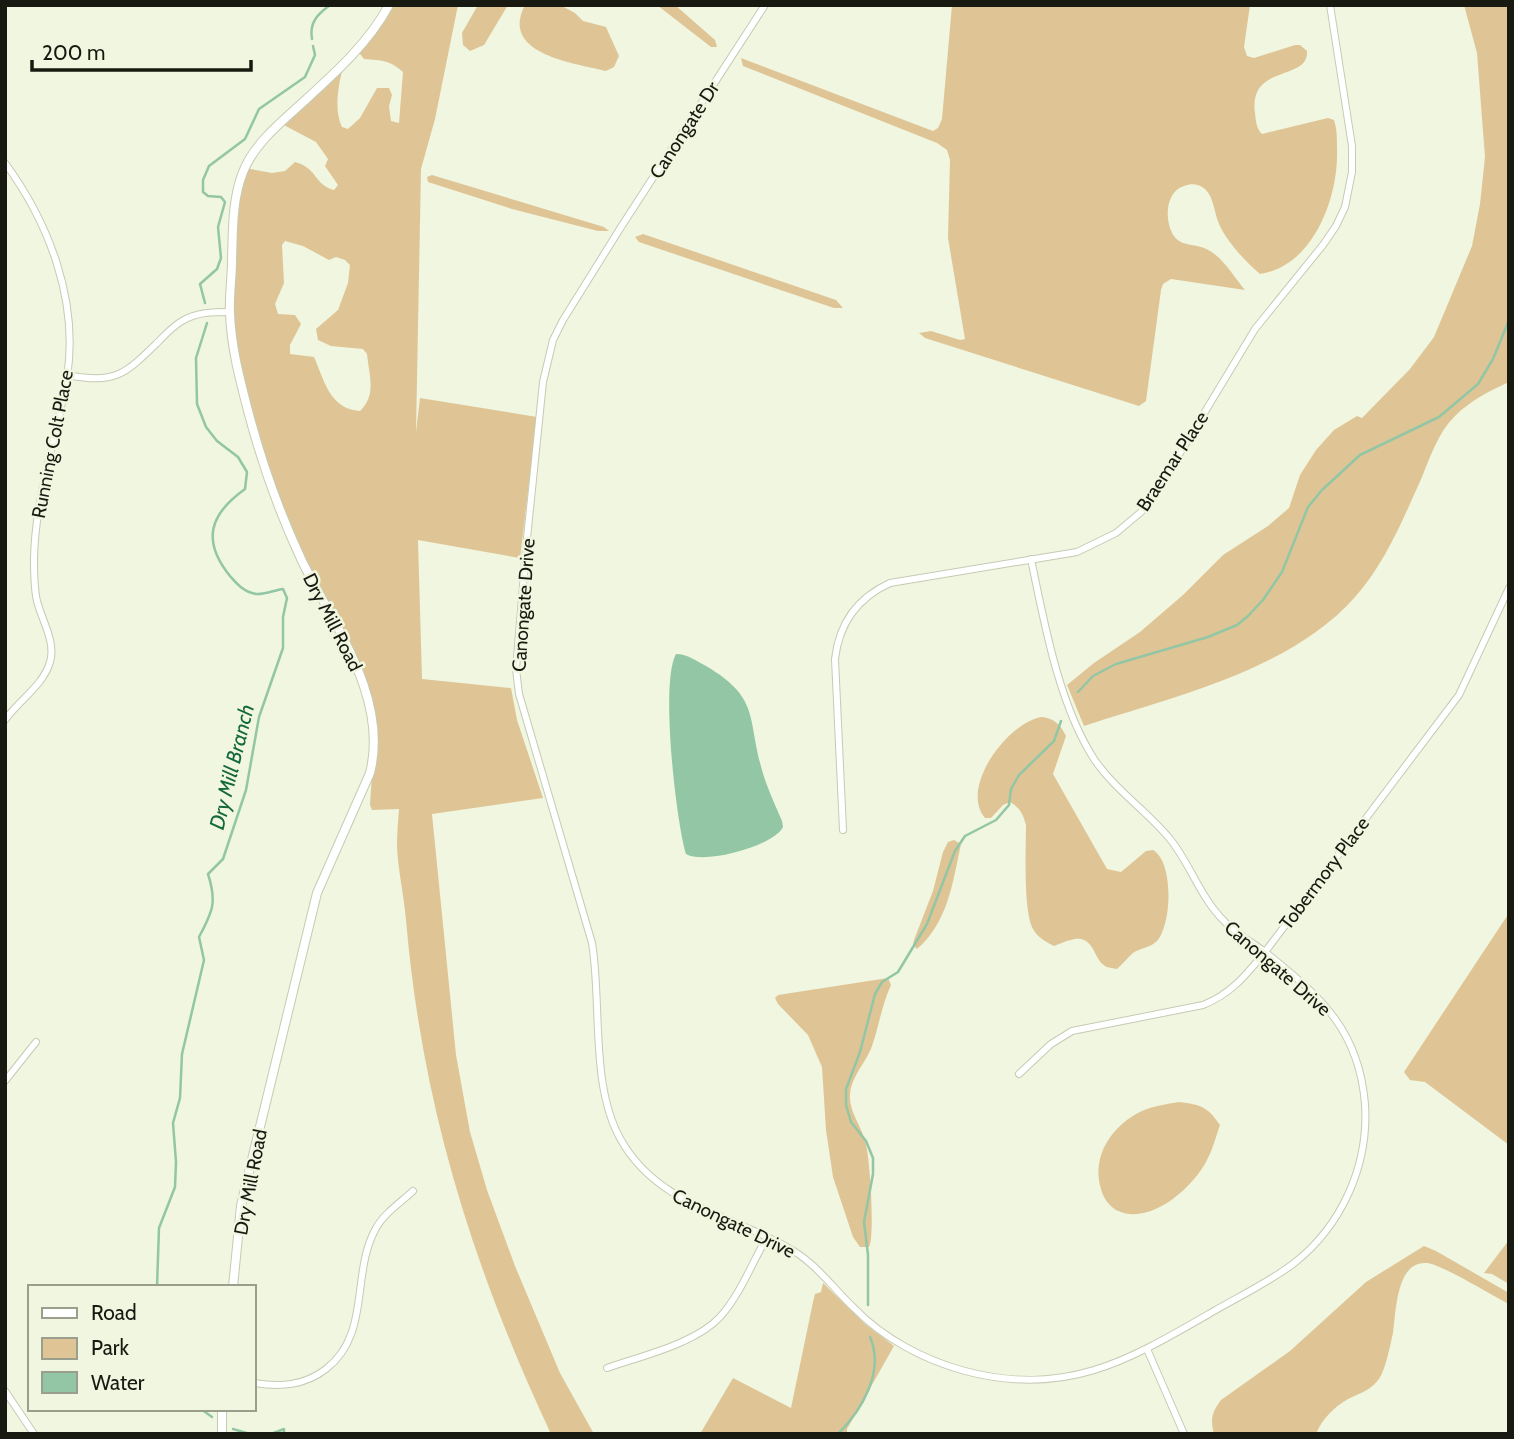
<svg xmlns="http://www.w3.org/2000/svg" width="1514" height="1439" font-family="Cabin,sans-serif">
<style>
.green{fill:#dfc596;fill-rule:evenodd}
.water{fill:#92c6a4}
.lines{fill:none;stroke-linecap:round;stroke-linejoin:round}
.stream{stroke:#92c6a4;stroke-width:2.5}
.minor-casing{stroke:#c5cbb4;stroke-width:8}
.tertiary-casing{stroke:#c5cbb4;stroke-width:10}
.minor{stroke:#fff;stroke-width:6}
.tertiary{stroke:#fff;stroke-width:8}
.labels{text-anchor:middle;stroke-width:5;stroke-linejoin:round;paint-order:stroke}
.street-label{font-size:19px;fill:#181a11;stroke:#f0f6df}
.water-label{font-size:21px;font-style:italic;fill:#14683d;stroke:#f0f6df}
</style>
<rect width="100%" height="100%" fill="#f0f6df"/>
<g class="green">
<path d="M 389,5 L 458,5 L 435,119 L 421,169 L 416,432 L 420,398 L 537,417 L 520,558 L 418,540 L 422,679 L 511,688 L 517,720 L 543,798 L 432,814 L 456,1055 L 470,1132 L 487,1190 L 515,1266 L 560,1373 L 594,1434 L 551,1434 C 472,1265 422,1106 406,920 C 404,895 398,871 397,846 C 397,834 398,821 399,809 L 372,810 L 370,805 L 373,759 L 371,704 L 304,564 L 256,442 L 230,312 L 233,224 L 245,168 L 272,173 L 285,171 L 295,162 C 318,168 314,185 334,190 L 338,185 L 325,166 L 328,159 L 316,142 L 280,123 L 345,61 C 339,80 333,109 342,127 L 348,129 L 360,118 L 377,88 L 389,88 L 392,95 L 389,106 L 391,121 L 399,123 L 403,72 C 388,59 383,61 364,59 L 357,50 ZM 285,241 L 303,246 L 329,260 L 336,257 L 345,260 L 350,265 L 348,283 L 338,310 L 316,329 L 318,340 L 331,346 L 363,349 L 367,354 C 369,375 377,395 360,411 C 329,409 324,379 314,357 L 290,354 L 290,345 L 301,324 L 295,315 L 278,314 L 275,304 L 284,283 L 282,245 Z"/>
<polygon points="478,5 508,5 484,45 470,51 463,45 462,33"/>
<path d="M 525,5 L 560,5 L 575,13 L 583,21 L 606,27 L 619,56 L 614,67 L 606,71 C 574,63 499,54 525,5 Z"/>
<polygon points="657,5 675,5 715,40 717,47 711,47"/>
<path d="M 952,5 L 1250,5 L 1244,47 L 1247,56 L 1254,58 L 1295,45 L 1300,45 L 1307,51 C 1309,82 1248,63 1255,113 C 1256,121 1256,128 1262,134 L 1328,118 L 1334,120 C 1337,129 1337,138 1337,148 C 1339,196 1314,266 1260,274 C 1245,261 1227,242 1219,224 C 1214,212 1214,198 1205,189 C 1199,184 1192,183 1184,186 C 1165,192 1164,221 1174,236 C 1181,246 1194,244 1204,248 C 1221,254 1234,277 1245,290 L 1171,279 L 1163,284 L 1161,290 L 1146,401 L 1139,406 L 925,338 L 919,333 L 931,331 L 960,340 L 965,339 L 948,238 L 950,160 L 947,150 L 937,143 L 743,66 L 741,58 L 933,131 L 938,128 L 942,119 Z"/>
<path d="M 1464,5 L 1509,5 L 1509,382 C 1489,391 1470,401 1455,416 C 1438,433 1431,455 1422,477 C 1403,519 1386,562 1355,597 C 1291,670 1173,697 1084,726 L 1067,685 L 1094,663 L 1140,632 L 1183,595 L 1223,555 L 1268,526 L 1289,508 L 1300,475 L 1316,450 L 1334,430 L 1357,416 L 1362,418 L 1410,369 L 1434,337 L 1472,246 L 1480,204 L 1485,157 L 1477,53 Z"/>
<polygon points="432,175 604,227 609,231 598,231 512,209 428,182 427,177"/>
<polygon points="643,234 836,300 843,308 834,308 639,242 635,237"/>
<path d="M 1041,717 C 1054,718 1060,724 1066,736 L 1053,774 L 1107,869 L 1121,872 L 1146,851 L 1153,850 C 1174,862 1172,924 1157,941 C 1150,948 1140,948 1133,953 C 1127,958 1123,964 1117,969 C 1114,968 1108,968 1105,966 C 1093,959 1094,933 1071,940 C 1065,941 1060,944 1054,946 C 1046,942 1037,937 1033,929 C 1023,911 1026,848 1026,825 C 1023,814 1020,808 1010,802 L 1003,805 L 991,818 L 985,818 C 959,787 1008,723 1041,717 Z"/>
<path d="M 954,840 L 961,844 C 953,881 948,923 917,949 L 913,945 L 914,940 L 933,891 L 943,852 L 948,842 Z"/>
<polygon points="1509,913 1509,1145 1425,1082 1410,1080 1404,1072"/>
<path d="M 888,978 L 891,985 C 882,1004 879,1026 872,1046 C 866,1063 851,1076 850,1095 C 849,1112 861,1125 865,1141 C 870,1154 875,1237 869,1247 L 860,1247 L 853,1237 L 833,1177 L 826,1130 L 822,1067 L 808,1035 L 778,1004 L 775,998 L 778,995 Z"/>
<path d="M 1179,1102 C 1201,1105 1207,1106 1220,1125 C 1216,1136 1213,1149 1207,1160 C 1193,1188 1149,1227 1116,1210 C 1108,1205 1103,1197 1101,1189 C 1091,1156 1112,1125 1142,1111 C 1153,1106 1167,1104 1179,1102 Z"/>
<polygon points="1509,1240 1509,1284 1492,1274 1484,1273"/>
<path d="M 1424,1246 L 1436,1251 L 1509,1293 L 1509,1304 C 1491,1295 1443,1265 1427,1263 C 1396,1260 1396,1313 1393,1333 C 1390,1346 1386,1368 1379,1379 C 1370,1391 1360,1393 1348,1399 C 1334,1407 1322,1419 1316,1434 L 1214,1434 C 1210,1419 1212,1412 1221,1400 L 1290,1351 L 1366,1282 Z"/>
<polygon points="823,1283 865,1324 894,1346 847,1429 847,1434 700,1434 733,1378 791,1408 813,1302 815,1294 821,1292"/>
</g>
<path class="water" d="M 676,654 C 688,654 696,661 706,666 C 760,698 747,717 762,770 C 767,788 775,804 782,821 L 783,827 C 774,846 704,865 686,854 C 676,821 660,682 676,654 Z"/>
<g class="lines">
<g class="stream">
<path d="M 312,39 C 309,22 318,14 330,5"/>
<polyline points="205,303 200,284 217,269 221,258 218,227 225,202 221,197 208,196 203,192 203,180 209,166 245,139 259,109 305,77 315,55 313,46"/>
<polyline points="1078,692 1093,676 1116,664 1208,637 1237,625 1248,616 1263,600 1282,572 1308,507 1322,490 1360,455 1439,417 1478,384 1493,359 1509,320"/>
<path d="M 157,1287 L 159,1228 L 175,1187 L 176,1162 L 173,1123 L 180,1098 L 182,1054 L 204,960 L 199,937 C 213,911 217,902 208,874 L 223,859 L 246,790 L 259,717 L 283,648 L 283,617 L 287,598 L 283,589 C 275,590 264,595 256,594 C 244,592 238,585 230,576 C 201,540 210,514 245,489 L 247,472 L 238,457 L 217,441 L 206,427 L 197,404 L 196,358 L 207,323"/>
<polyline points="868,1305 868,1255 864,1222 873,1174 873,1158 866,1141 851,1122 846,1105 846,1089 860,1052 875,994 882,982 898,972 927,924 955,851 965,836 996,820 1009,805 1011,789 1019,775 1054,741 1061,721"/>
<polyline points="201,1409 212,1417"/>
<polyline points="233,1429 250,1434"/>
<polyline points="271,1434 284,1429 284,1434"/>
<path d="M 838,1434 C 862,1410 885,1371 870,1337"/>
</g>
<g class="minor-casing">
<g id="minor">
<path d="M 765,5 L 621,227 L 563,320 L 553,340 L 543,382 L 527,538 L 516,669 L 519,694 L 592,943 C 602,1004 590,1086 621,1140 C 657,1204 728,1214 787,1247 C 815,1262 832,1287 854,1308 C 883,1338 924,1360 965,1371 C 1067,1398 1129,1360 1214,1311 C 1240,1296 1269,1282 1293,1264 C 1342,1226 1369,1165 1365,1104 C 1359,1031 1322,998 1269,955 C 1255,944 1238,935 1225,922 C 1199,896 1191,865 1170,839 C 1147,811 1115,790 1094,759 C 1059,705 1044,622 1031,559"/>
<path d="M 5,163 C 49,223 79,301 67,377 C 57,437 35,497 34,559 C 34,573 34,588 37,601 C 42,621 56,642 50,662 C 43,686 19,700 5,720"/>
<path d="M 67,375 C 116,384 124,375 158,342 C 165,335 173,326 182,321 C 197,312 213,312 230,312"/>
<path d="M 843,830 L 835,659 C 839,624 857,598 890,583 L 1077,552 L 1116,533 L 1141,512 L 1154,496 L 1255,329 L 1323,245 L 1336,226 L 1345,207 L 1352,172 L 1352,146 L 1330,5"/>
<path d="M 1019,1074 L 1051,1044 L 1072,1031 L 1203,1005 C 1231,994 1246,975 1265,952 L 1459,695 L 1509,588"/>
<polyline points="5,1081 36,1042"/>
<polyline points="1147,1349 1184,1434"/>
<path d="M 607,1368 C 641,1356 695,1344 720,1317 C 740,1295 752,1263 767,1237"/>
<path d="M 254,1383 C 280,1387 304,1386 326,1369 C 371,1334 351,1275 375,1230 C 383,1214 400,1203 413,1191"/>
<polyline points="5,1391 34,1434"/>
</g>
</g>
<g class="tertiary-casing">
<g id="tertiary">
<path d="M 233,1287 L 241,1206 L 248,1176 L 317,893 L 370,773 C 389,698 334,626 302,561 C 278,510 261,461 247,407 C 239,376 231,345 230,313 C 229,296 232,278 232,260 C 233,230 232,200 243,172 C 254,144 280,123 301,104 C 334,74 368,44 389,5"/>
<polyline points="222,1409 222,1434"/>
</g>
</g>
<use href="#minor" class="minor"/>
<use href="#tertiary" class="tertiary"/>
</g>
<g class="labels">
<g class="street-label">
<text transform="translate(684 130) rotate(-57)" y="7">Canongate Dr</text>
<text transform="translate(52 444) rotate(-79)" y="7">Running Colt Place</text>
<text transform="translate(1172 461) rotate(-57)" y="7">Braemar Place</text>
<text transform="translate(523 605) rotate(-86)" y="7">Canongate Drive</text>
<text transform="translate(333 622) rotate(63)" y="7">Dry Mill Road</text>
<text transform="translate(1324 873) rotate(-53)" y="7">Tobermory Place</text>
<text transform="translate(1278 968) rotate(41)" y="7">Canongate Drive</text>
<text transform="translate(250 1182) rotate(-79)" y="7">Dry Mill Road</text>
<text transform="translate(734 1223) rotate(26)" y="7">Canongate Drive</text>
</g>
<g class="water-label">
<text transform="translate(232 767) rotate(-76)" y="7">Dry Mill Branch</text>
</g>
</g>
<rect width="1514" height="1439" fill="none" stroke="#181a11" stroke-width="14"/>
<rect x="28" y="1285" width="228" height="126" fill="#f0f6df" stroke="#9a9e8d" stroke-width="2"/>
<rect x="42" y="1308" width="35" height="10" fill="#ffffff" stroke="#9a9e8d" stroke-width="2"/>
<text x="91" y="1320" font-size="21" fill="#181a11">Road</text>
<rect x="42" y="1338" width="35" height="21" fill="#dfc596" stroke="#9a9e8d" stroke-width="2"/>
<text x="91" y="1355" font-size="21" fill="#181a11">Park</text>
<rect x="42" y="1372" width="35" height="21" fill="#92c6a4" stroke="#9a9e8d" stroke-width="2"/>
<text x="91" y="1390" font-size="21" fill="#181a11">Water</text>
<path d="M32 60v10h219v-10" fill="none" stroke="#181a11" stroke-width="3.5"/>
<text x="42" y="60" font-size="21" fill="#181a11" stroke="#f0f6df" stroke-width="5" paint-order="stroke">200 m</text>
</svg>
